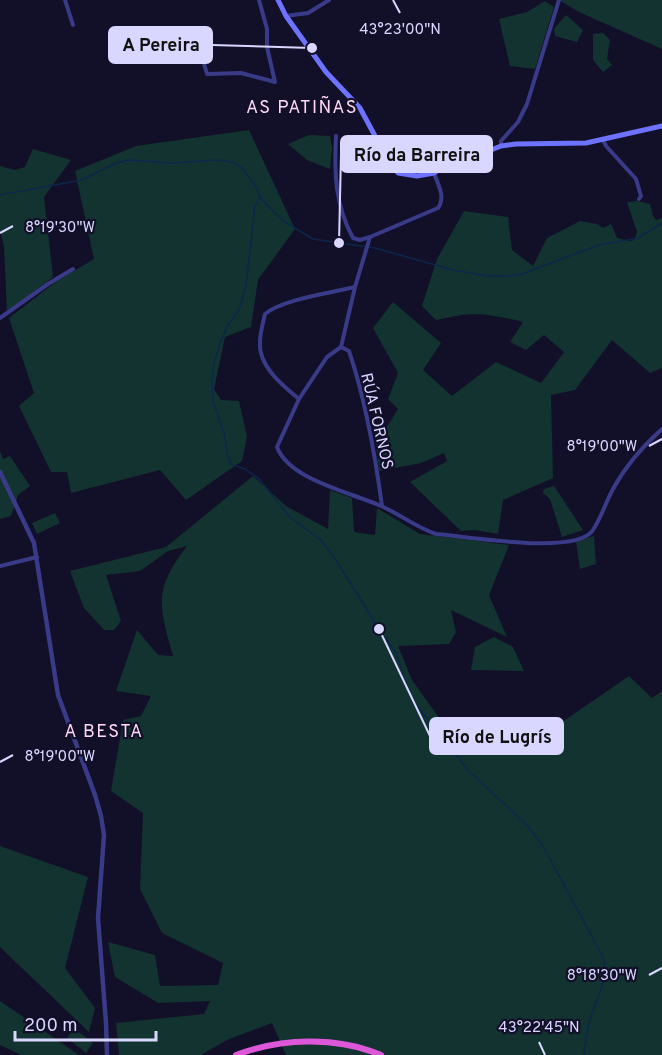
<svg xmlns="http://www.w3.org/2000/svg" width="662" height="1055" font-family="Overpass,sans-serif">
<style>
.green{fill:#12332f}
.lines{fill:none;stroke-linecap:round;stroke-linejoin:round}
.stream{stroke:#0b274c;stroke-width:1.5}
.minor{stroke:#393b89;stroke-width:4}
.tertiary{stroke:#393b89;stroke-width:4.5}
.secondary{stroke:#6e73ff;stroke-width:5}
.trunk{stroke:#dc58d8;stroke-width:6}
.ticks{fill:none;stroke:#d9d7ff;stroke-width:2}
.labels{text-anchor:middle;stroke-width:4.5;stroke-linejoin:round;paint-order:stroke}
.street-label{font-size:16px;fill:#d9d7ff;stroke:#120f28}
.neighbourhood-label{font-size:18px;letter-spacing:1.5px;fill:#ffd9f4;stroke:#120f28}
.ticks-label{font-size:15px;text-anchor:middle;fill:#d9d7ff;stroke:#120f28;stroke-width:4.5;stroke-linejoin:round;paint-order:stroke}
.leader{fill:none;stroke:#d9d7ff;stroke-width:2}
.callout-dot{fill:#d9d7ff;stroke:#120f28;stroke-width:2}
.callout{fill:#d9d7ff;stroke:#d9d7ff;stroke-width:2}
.callout-label{font-size:18px;text-anchor:middle;font-weight:bold;fill:#111}
</style>
<rect width="100%" height="100%" fill="#120f28"/>
<g class="green">
<polygon points="559,0 662,0 662,49 579,12"/>
<polygon points="545,1 554,7 535,69 510,66 499,19 527,12"/>
<polygon points="566,15 583,30 577,42 555,36 554,29"/>
<polygon points="603,33 610,40 607,59 612,65 603,72 593,60 593,34"/>
<polygon points="249,130 295,229 258,280 251,327 225,337 214,389 221,400 239,401 247,436 242,461 186,500 160,470 71,493 67,472 51,472 19,406 34,393 9,318 57,281 94,259 75,171 136,146"/>
<polygon points="309,135 330,136 332,148 330,169 307,160 288,144"/>
<polygon points="33,149 71,160 44,197 53,277 7,312 4,247 0,229 0,166 15,170 25,167"/>
<path d="M 637,201 L 650,204 L 653,216 L 656,220 L 662,218 L 662,368 L 650,373 L 612,340 L 575,390 L 551,395 L 553,478 L 503,500 L 498,534 L 475,530 L 461,531 L 410,482 L 447,461 L 444,453 L 421,463 L 379,471 L 376,445 L 398,409 L 388,399 L 398,373 L 373,328 L 393,302 L 441,343 L 423,370 L 452,396 L 496,362 L 541,383 L 564,352 L 544,335 L 526,350 L 510,342 L 523,322 C 485,313 474,311 436,320 L 422,306 L 437,259 L 464,211 L 508,217 L 512,250 L 533,266 L 547,238 L 580,221 L 597,224 L 603,228 L 611,224 L 617,238 L 630,241 L 634,240 L 637,232 L 627,202 Z"/>
<polygon points="0,451 3,459 10,456 30,486 18,495 11,516 0,519"/>
<path d="M 253,476 L 286,506 L 328,529 L 330,490 L 352,498 L 354,532 L 375,535 L 377,508 L 420,534 L 509,545 L 489,595 L 507,637 L 451,610 L 456,632 L 449,644 L 398,646 L 412,680 L 445,726 L 461,717 L 511,718 L 552,729 L 629,676 L 652,698 L 662,691 L 662,1055 L 286,1055 L 272,1023 L 227,1040 L 201,1055 L 119,1055 L 116,1023 L 204,1014 L 210,1001 L 158,1003 L 115,977 L 108,942 L 155,955 L 160,986 L 218,985 L 223,963 L 162,933 L 140,889 L 143,813 L 111,791 L 123,720 L 141,716 L 151,696 L 116,691 L 137,630 L 158,655 L 173,656 C 159,606 153,590 187,546 L 168,551 L 140,571 L 106,575 L 121,621 L 114,630 L 104,630 L 84,608 L 70,571 L 166,547 Z"/>
<polygon points="554,486 583,530 562,537 550,499 543,493 544,489"/>
<polygon points="55,513 60,523 37,534 32,523"/>
<polygon points="594,536 596,564 580,569 576,542"/>
<polygon points="494,637 513,647 524,671 471,670 475,647"/>
<polygon points="0,846 88,877 65,968 95,1008 89,1032 0,947"/>
<polygon points="0,1001 79,1055 21,1055 0,1045"/>
<polygon points="74,1028 93,1043 86,1053 67,1038"/>
</g>
<g class="lines">
<g class="stream">
<polyline points="0,195 82,180 114,164 127,160 172,163 217,160 233,162 242,168 255,185 260,197 272,210 285,222 313,239 375,248 453,270 488,276 510,276 522,274 599,245 638,238 662,223"/>
<path d="M 260,197 L 255,206 L 246,286 L 239,310 L 227,327 L 220,343 L 214,363 L 212,380 L 213,401 L 225,436 L 227,452 L 231,464 L 245,469 L 258,478 L 290,517 L 321,540 L 336,560 L 379,629 L 396,653 L 408,689 L 417,706 L 469,771 L 528,826 L 543,846 L 604,959 C 607,980 599,994 592,1013 C 587,1026 586,1041 584,1055"/>
</g>
<g class="minor">
<polyline points="65,0 73,25"/>
<polyline points="286,16 308,13 329,0"/>
<polyline points="180,37 189,38 198,43 207,74 241,73 275,82 267,47 267,29 259,0"/>
<path d="M 336,136 C 334,173 335,205 353,238 L 360,240 L 370,237 L 438,208 C 446,197 438,185 434,173"/>
<polyline points="603,140 606,146 636,179 641,196 639,199"/>
<polyline points="501,146 501,141 518,122 527,104 559,0"/>
<path d="M 370,237 L 355,287 L 341,347 L 327,357 L 299,399 L 277,447 C 289,480 353,493 381,506 C 400,514 415,527 436,534 C 464,536 577,556 593,530 C 601,518 606,502 613,489 C 626,465 642,447 662,429"/>
<polyline points="0,318 48,284 73,269"/>
<path d="M 341,347 L 349,351 C 366,401 375,454 382,506"/>
<path d="M 299,399 C 283,386 258,366 260,342 C 260,333 263,323 265,314 C 283,299 331,293 355,287"/>
<polyline points="0,566 37,557"/>
</g>
<polyline class="tertiary" points="0,472 34,543 58,695 95,795 101,816 104,835 98,918 106,1023 107,1055"/>
<polyline class="secondary" points="278,0 286,16 326,72 360,108 389,162 398,173 417,176 434,173 453,160 476,156 501,146 516,144 586,143 662,126"/>
<path class="trunk" d="M 236,1055 C 281,1038 336,1036 381,1055"/>
</g>
<path class="ticks" d="M 393,0 L 400,13M 0,233 L 13,226M 649,446 L 662,439M 0,762 L 13,755M 649,975 L 662,968M 539,1042 L 545,1055"/>
<g class="labels">
<g class="street-label">
<text transform="translate(378 421) rotate(77)" y="6">RÚA FORNOS</text>
</g>
<g class="neighbourhood-label">
<text x="302" y="113">AS PATIÑAS</text>
<text x="104" y="737">A BESTA</text>
</g>
</g>
<g class="ticks-label">
<text x="400" y="34">43°23'00"N</text>
<text x="60" y="232">8°19'30"W</text>
<text x="602" y="451">8°19'00"W</text>
<text x="60" y="761">8°19'00"W</text>
<text x="602" y="980">8°18'30"W</text>
<text x="539" y="1032">43°22'45"N</text>
</g>
<path class="leader" d="M312 48L212 45M339 243L341 154M379 629L430 736"/>
<g class="callout-dot">
<circle cx="312" cy="48" r="6"/>
<circle cx="339" cy="243" r="6"/>
<circle cx="379" cy="629" r="6"/>
</g>
<g class="callout">
<rect x="109" y="27" width="103" height="36" rx="6"/>
<rect x="341" y="136" width="151" height="36" rx="6"/>
<rect x="430" y="718" width="133" height="36" rx="6"/>
</g>
<g class="callout-label">
<text x="161" y="51">A Pereira</text>
<text x="417" y="161">Río da Barreira</text>
<text x="497" y="743">Río de Lugrís</text>
</g>
<path d="M15 1031v9h141v-9" fill="none" stroke="#d9d7ff" stroke-width="3"/>
<text x="24" y="1031" font-size="18" fill="#d9d7ff" stroke="#120f28" stroke-width="4.5" paint-order="stroke">200 m</text>
</svg>
